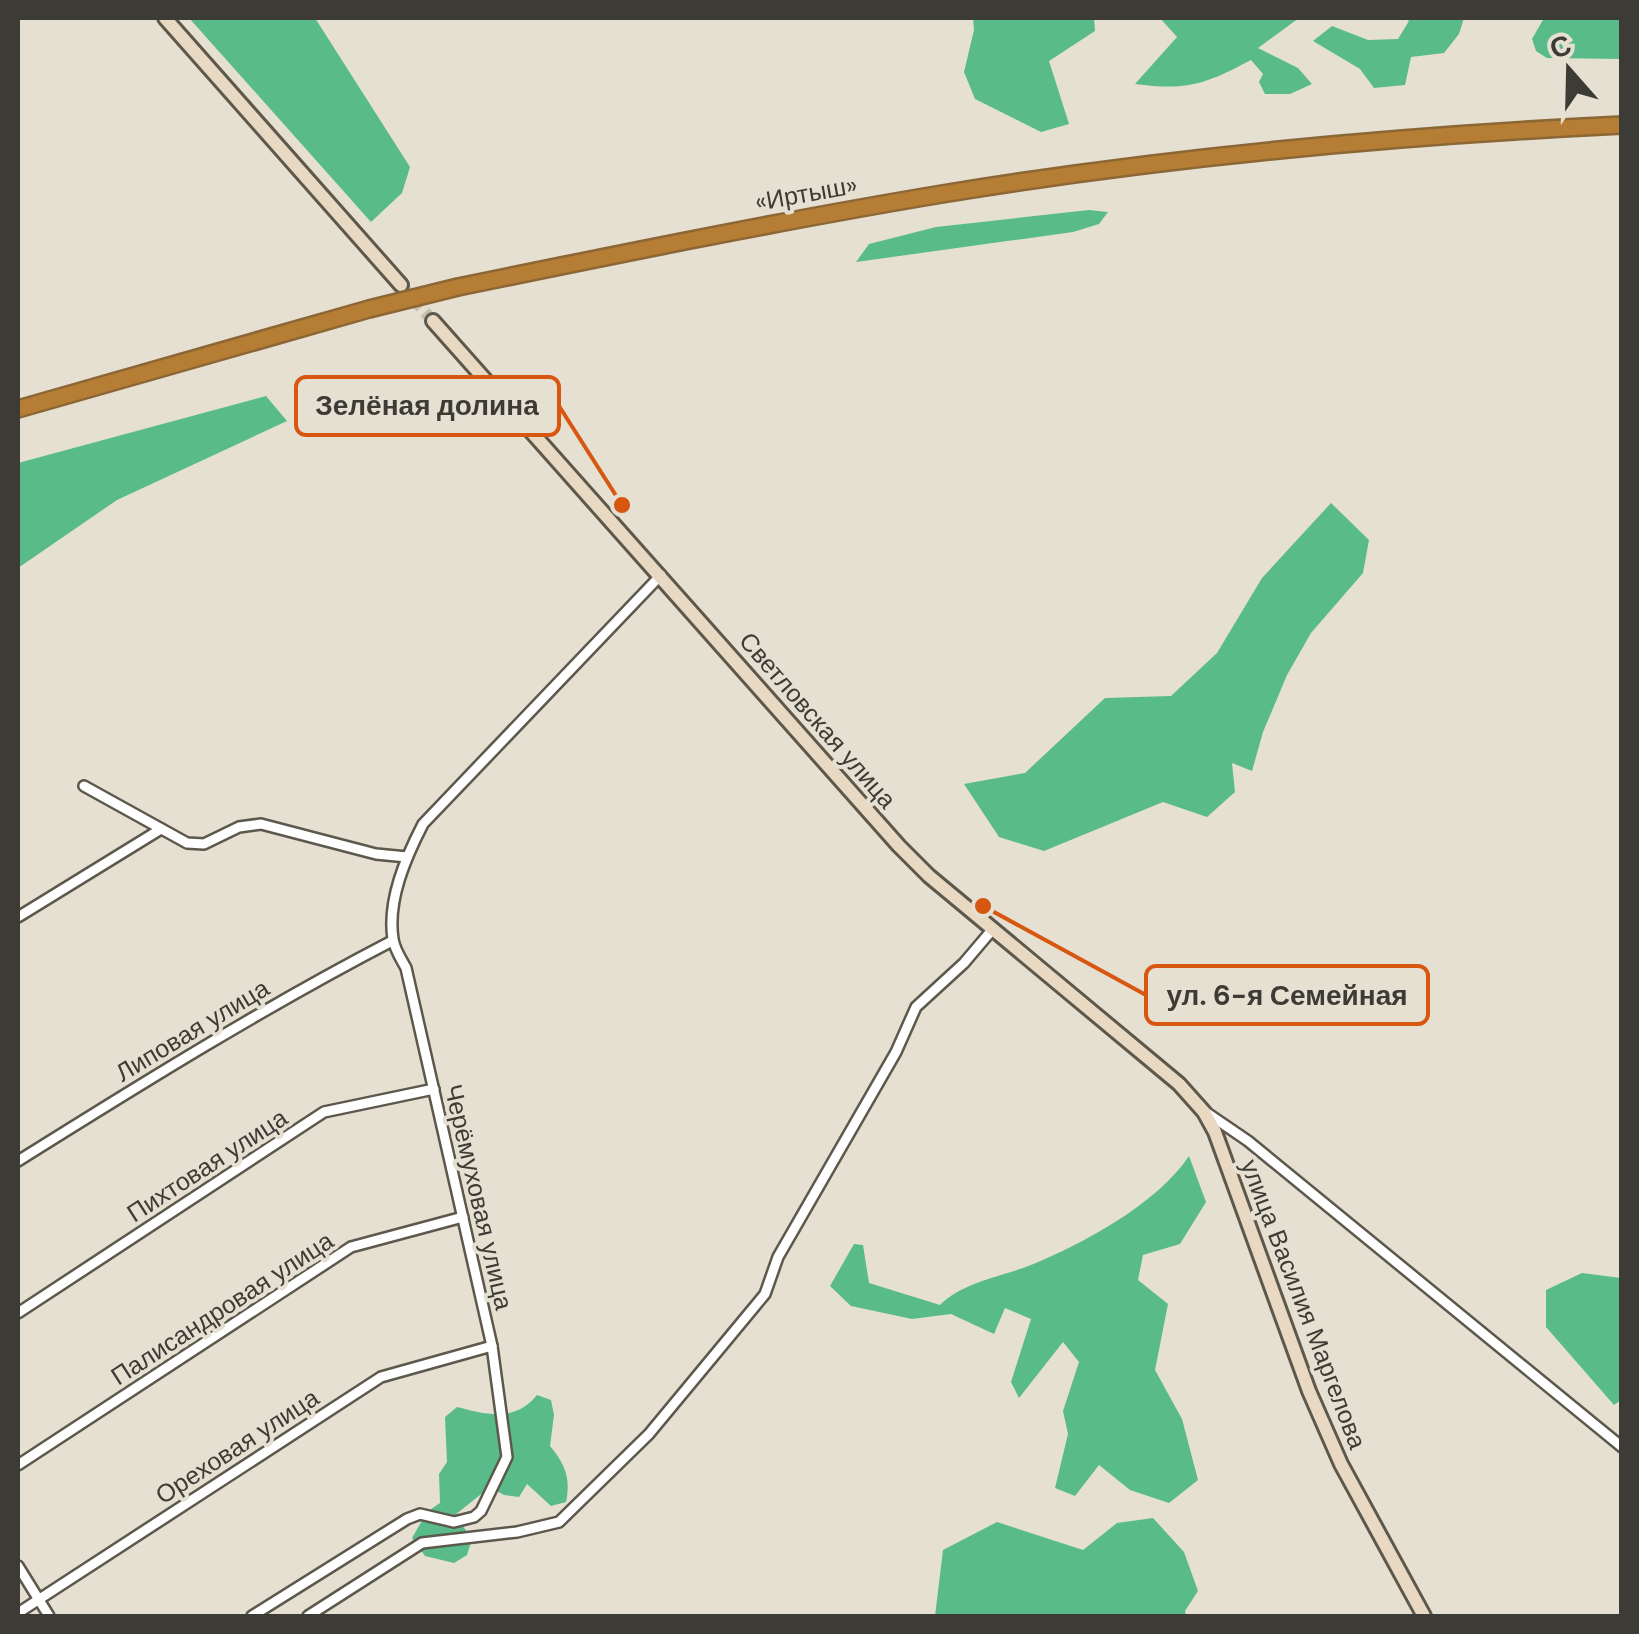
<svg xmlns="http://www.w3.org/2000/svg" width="1639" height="1634" font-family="'DM Sans',sans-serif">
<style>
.forest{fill:#59bb8a}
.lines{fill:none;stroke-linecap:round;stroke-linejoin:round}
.secondary-tunnel{stroke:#c4bfb3;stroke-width:12;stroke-dasharray:12 6;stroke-linecap:butt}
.street-casing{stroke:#5d584c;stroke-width:14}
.secondary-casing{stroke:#5d584c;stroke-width:18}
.highway-casing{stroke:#8c6735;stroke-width:20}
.street{stroke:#fff;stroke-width:9}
.secondary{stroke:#e9d8c2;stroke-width:12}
.highway{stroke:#b67e35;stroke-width:15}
.highway-bridge-casing{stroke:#8c6735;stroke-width:20;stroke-linecap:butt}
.highway-bridge{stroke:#b67e35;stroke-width:15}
.labels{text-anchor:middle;stroke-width:8;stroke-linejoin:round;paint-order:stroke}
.street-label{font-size:25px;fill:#3d3b35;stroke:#e6e0d2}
.leader{fill:none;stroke:#d75610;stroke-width:4}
.callout-dot{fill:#d75610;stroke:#e6e0d2;stroke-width:4}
.callout{fill:#e6e0d2;stroke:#d75610;stroke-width:4}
.callout-label{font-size:28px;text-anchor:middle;font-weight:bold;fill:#3d3b35}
</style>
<rect width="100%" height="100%" fill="#e6e0d2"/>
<g class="forest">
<polygon points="189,18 315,18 410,167 402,193 371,222"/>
<polygon points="973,18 1094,18 1095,31 1049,61 1069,124 1041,132 975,99 964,72 974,30"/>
<path d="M 1160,18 L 1299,18 L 1258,48 L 1298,68 L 1312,84 L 1290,94 L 1265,94 L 1259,82 L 1263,74 L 1251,60 C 1206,84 1187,91 1135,84 L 1177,37 Z"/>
<polygon points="1404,18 1464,18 1459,34 1444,53 1411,57 1405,85 1374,88 1360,69 1313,41 1332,26 1368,40 1398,39 1409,21"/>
<polygon points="1544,18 1621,18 1621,59 1547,58 1536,51 1532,39"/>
<polygon points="1089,210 1108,212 1099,224 1073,232 856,262 869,244 936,227"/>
<polygon points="266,396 287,421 117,500 18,568 18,463"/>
<polygon points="1331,503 1369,540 1363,573 1311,633 1287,675 1263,732 1252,771 1232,763 1235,792 1207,817 1163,802 1044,851 999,837 964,784 1025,773 1105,698 1171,696 1217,653 1262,578"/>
<path d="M 1189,1156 L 1206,1202 L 1180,1244 L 1143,1255 L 1138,1280 L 1168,1304 L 1155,1370 L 1182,1419 L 1198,1480 L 1169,1503 L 1130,1490 L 1099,1465 L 1075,1496 L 1055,1488 L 1068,1434 L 1063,1411 L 1079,1362 L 1063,1342 L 1019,1398 L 1011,1382 L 1031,1319 L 1005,1308 L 994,1334 L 951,1314 L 912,1319 L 851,1306 L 830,1286 L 854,1244 L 863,1245 L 869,1283 L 940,1305 C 963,1282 1001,1277 1031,1265 C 1084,1243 1157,1204 1189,1156 Z"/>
<polygon points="1582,1273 1621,1278 1621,1400 1614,1405 1546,1327 1546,1290"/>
<path d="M 537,1395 L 551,1400 L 554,1415 L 550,1446 C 565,1464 571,1478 566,1502 L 551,1506 L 527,1484 L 519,1497 L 504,1495 L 490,1487 L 455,1515 L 472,1539 L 467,1555 L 454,1563 L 425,1556 L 412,1538 L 427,1512 L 440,1503 L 439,1474 L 447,1462 L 445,1417 L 457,1407 C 488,1415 515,1422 537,1395 Z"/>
<polygon points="1153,1518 1184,1552 1198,1591 1185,1611 1186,1616 935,1616 943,1550 997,1522 1083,1550 1117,1523"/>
</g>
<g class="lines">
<polyline class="secondary-tunnel" points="401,285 433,321"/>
<g class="street-casing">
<g id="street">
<polyline points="84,786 187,843 204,844 239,827 261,824 376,854 407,857"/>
<polyline points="18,917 161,829"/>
<polyline points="1207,1113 1248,1141 1622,1447"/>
<path d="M 18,1161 C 141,1084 263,1008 392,941"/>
<polyline points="18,1313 324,1112 434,1089"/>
<polyline points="18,1465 351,1247 463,1217"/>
<polyline points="18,1566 49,1616"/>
<polyline points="18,1613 381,1377 492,1346"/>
<path d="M 252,1616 L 407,1519 L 420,1514 L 454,1522 L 474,1517 L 481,1511 L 507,1457 L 492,1346 L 406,968 C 401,959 394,948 393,939 C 387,900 406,857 423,824 L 661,575"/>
<polyline points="308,1616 422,1543 517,1532 559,1522 649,1434 765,1294 778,1257 896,1052 916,1007 964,963 992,930"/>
</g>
</g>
<g class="secondary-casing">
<g id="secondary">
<polyline points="165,18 401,285"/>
<polyline points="433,321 899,846 929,876 1179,1084 1204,1112 1215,1132 1309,1391 1341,1464 1424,1616"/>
</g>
</g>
<g class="highway-casing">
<g id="highway">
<path d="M 458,287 C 619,254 780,221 942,194 C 1166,157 1395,136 1622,125"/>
<polyline points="18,409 369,309"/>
</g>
</g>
<use href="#street" class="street"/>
<use href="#secondary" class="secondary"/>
<use href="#highway" class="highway"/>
<g class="highway-bridge-casing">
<polyline id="highway-bridge" points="369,309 458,287"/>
</g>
<use href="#highway-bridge" class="highway-bridge"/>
</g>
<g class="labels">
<g class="street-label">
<text transform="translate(806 193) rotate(-10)" y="9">«Иртыш»</text>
<text transform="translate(818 720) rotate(49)" y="9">Светловская улица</text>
<text transform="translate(192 1030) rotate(-31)" y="9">Липовая улица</text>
<text transform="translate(207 1165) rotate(-33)" y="9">Пихтовая улица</text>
<text transform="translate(479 1197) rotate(77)" y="9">Черёмуховая улица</text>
<text transform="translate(1304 1304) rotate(69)" y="9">улица Василия Маргелова</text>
<text transform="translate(222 1308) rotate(-33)" y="9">Палисандровая улица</text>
<text transform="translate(237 1446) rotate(-33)" y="9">Ореховая улица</text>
</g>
</g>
<path class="leader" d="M622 505L559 406M983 906L1146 995"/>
<g class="callout-dot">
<circle cx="622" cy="505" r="10"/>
<circle cx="983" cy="906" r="10"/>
</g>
<g class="callout">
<rect x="296" y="377" width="263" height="58" rx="10"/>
<rect x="1146" y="966" width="282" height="58" rx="10"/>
</g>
<g class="callout-label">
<text x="427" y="415">Зелёная долина</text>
<text x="1287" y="1005">ул. 6-я Семейная</text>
</g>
<rect width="1639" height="1634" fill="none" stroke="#3d3b35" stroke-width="40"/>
<g transform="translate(1569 70) rotate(340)" stroke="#e6e0d2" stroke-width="8" paint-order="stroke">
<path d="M0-8L18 38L0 25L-18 38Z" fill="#3d3b35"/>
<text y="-15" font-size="28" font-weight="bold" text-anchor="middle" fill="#3d3b35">С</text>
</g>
</svg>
